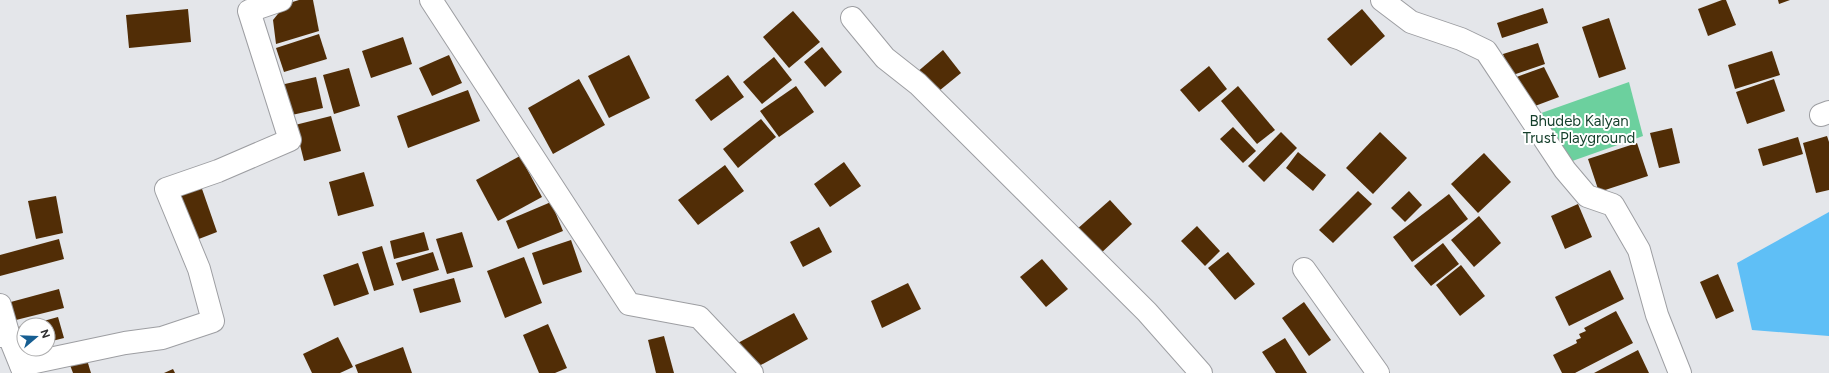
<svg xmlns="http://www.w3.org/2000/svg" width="1829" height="373" font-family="Figtree,sans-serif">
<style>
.green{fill:#6cd09e}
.water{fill:#5fbff6}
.building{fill:#512d06}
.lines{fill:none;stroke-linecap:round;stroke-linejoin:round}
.minor-casing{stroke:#9d9ea2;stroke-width:24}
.minor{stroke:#fff;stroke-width:22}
.labels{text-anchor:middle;stroke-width:4;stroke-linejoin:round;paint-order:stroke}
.park-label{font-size:15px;fill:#143f2b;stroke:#fff}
</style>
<rect width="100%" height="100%" fill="#e4e6ea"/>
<polygon class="green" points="1629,82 1643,136 1561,165 1530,117"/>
<polygon class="water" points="1829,212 1829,336 1752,330 1737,263"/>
<g class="building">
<polygon points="299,0 313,0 319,31 276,44 273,20 286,4"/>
<polygon points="1722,0 1726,0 1736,25 1708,36 1698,9"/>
<polygon points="1778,0 1790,0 1779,4"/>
<polygon points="1543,8 1548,23 1502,38 1497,23"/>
<polygon points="188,9 191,42 129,48 126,15"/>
<polygon points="1362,9 1385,36 1351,66 1327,39"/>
<polygon points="793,11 820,42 789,68 763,37"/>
<polygon points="1609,18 1626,69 1599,78 1582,27"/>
<polygon points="319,34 327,59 284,72 276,48"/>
<polygon points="403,37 412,64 371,78 362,51"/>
<polygon points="1538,43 1545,64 1510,76 1503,54"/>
<polygon points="822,47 842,72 825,87 804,62"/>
<polygon points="943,50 961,73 934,95 916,73"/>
<polygon points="1772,51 1780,75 1735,89 1728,65"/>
<polygon points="449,55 462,83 432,96 419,68"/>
<polygon points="629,55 650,98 609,118 588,76"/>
<polygon points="774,57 792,80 762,104 743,82"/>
<polygon points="1209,66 1227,89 1199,112 1180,90"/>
<polygon points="1544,67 1559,97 1527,109 1511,79"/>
<polygon points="349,68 360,106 334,114 323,75"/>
<polygon points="728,75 744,97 711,121 695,100"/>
<polygon points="316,77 323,108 283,117 276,86"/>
<polygon points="579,79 605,125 553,154 528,108"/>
<polygon points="1774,79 1785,111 1747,124 1736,92"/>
<polygon points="796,86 814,112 779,137 760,111"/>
<polygon points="1238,86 1275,130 1257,144 1221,101"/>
<polygon points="468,90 480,121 408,148 397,116"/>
<polygon points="331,116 341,151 304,161 295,125"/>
<polygon points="761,119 776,137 738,168 723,149"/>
<polygon points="1233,127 1256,151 1243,163 1220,139"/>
<polygon points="1672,128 1680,163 1659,168 1650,133"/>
<polygon points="1281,132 1297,148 1264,182 1248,166"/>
<polygon points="1380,132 1407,158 1373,194 1346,168"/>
<polygon points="1827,136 1829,142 1829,190 1816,193 1803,143"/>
<polygon points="1798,137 1803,154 1763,166 1758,149"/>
<polygon points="1637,143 1648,176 1599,192 1588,159"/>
<polygon points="1298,152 1326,175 1313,191 1286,168"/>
<polygon points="1484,153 1511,182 1478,213 1451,184"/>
<polygon points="520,156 542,197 498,221 476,180"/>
<polygon points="844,162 861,186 830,207 814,184"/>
<polygon points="725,165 744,191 698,225 678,200"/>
<polygon points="364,172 374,206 338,216 329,182"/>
<polygon points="201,186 217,232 191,242 175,196"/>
<polygon points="1358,191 1372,204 1333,243 1319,230"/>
<polygon points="1409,191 1422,205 1405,222 1391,208"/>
<polygon points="1449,194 1468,219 1412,262 1393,237"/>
<polygon points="56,196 63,233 36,239 28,201"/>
<polygon points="1110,200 1132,224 1099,255 1076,230"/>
<polygon points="551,202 563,231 518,249 506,221"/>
<polygon points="1578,204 1592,237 1565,249 1551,216"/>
<polygon points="1479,216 1501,243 1474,267 1451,240"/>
<polygon points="1197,226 1220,251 1205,266 1181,241"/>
<polygon points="819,227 832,252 803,267 790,242"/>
<polygon points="424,232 429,250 394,259 390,241"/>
<polygon points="462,232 473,267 447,274 436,239"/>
<polygon points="59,239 64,259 0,276 0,255"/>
<polygon points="571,240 582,272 543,285 532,253"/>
<polygon points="1443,243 1459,264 1431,286 1414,266"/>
<polygon points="382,246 394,285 374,291 362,252"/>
<polygon points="433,252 439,270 402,281 396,263"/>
<polygon points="1228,252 1255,284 1235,300 1208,268"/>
<polygon points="524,257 542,303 505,318 487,271"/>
<polygon points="1042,259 1068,289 1046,307 1020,277"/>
<polygon points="358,263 369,294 334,306 323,275"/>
<polygon points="1461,265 1485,296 1460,316 1436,285"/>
<polygon points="1610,270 1624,299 1569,326 1555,297"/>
<polygon points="1718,274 1734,311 1716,319 1700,282"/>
<polygon points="454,278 461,302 420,313 413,289"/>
<polygon points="908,283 921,309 882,328 871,301"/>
<polygon points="59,289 64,308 12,321 7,303"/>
<polygon points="1304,302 1331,340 1309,356 1282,318"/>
<polygon points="1616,311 1633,343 1575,373 1562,373 1553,355 1577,343 1576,340 1581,338 1579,334 1586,331 1584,328"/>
<polygon points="794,313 808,339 750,371 736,344"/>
<polygon points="58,317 64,338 48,342 48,325 29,325"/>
<polygon points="548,324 567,368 555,373 539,373 523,335"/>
<polygon points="24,326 24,347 23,347 18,327"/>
<polygon points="664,336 674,373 656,373 648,340"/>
<polygon points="338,337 353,367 340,373 312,373 303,354"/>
<polygon points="1285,338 1307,373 1276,373 1262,352"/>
<polygon points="403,347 412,373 358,373 355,365"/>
<polygon points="1638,350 1649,373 1594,373"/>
<polygon points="87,360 91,373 73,373 70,365"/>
<polygon points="173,369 175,373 164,373"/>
</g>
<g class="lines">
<g class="minor-casing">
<g id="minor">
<polyline points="431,0 629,304 699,317 752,373"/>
<polyline points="1382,0 1411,22 1461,39 1486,51 1565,170 1587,196 1613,205 1639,250 1657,315 1680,373"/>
<polyline points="852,18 885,58 918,84 1147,312 1201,373"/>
<polyline points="1821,115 1829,112"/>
<polyline points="1304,269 1378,373"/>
<polyline points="0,305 9,336"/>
<polyline points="0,336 9,336 24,373"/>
<polyline points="21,365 125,343 162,338 213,321 199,269 166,189 218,171 290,140 249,11 281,0"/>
</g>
</g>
<use href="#minor" class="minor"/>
</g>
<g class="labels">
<g class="park-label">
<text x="1579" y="126">Bhudeb Kalyan<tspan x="1579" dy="17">Trust Playground</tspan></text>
</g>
</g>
<g transform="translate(36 337) rotate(71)"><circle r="19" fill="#ffffff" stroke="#acacad"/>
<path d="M0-3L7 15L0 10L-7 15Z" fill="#165e92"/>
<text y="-6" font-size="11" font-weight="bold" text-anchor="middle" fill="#2f2f31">N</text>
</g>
</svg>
